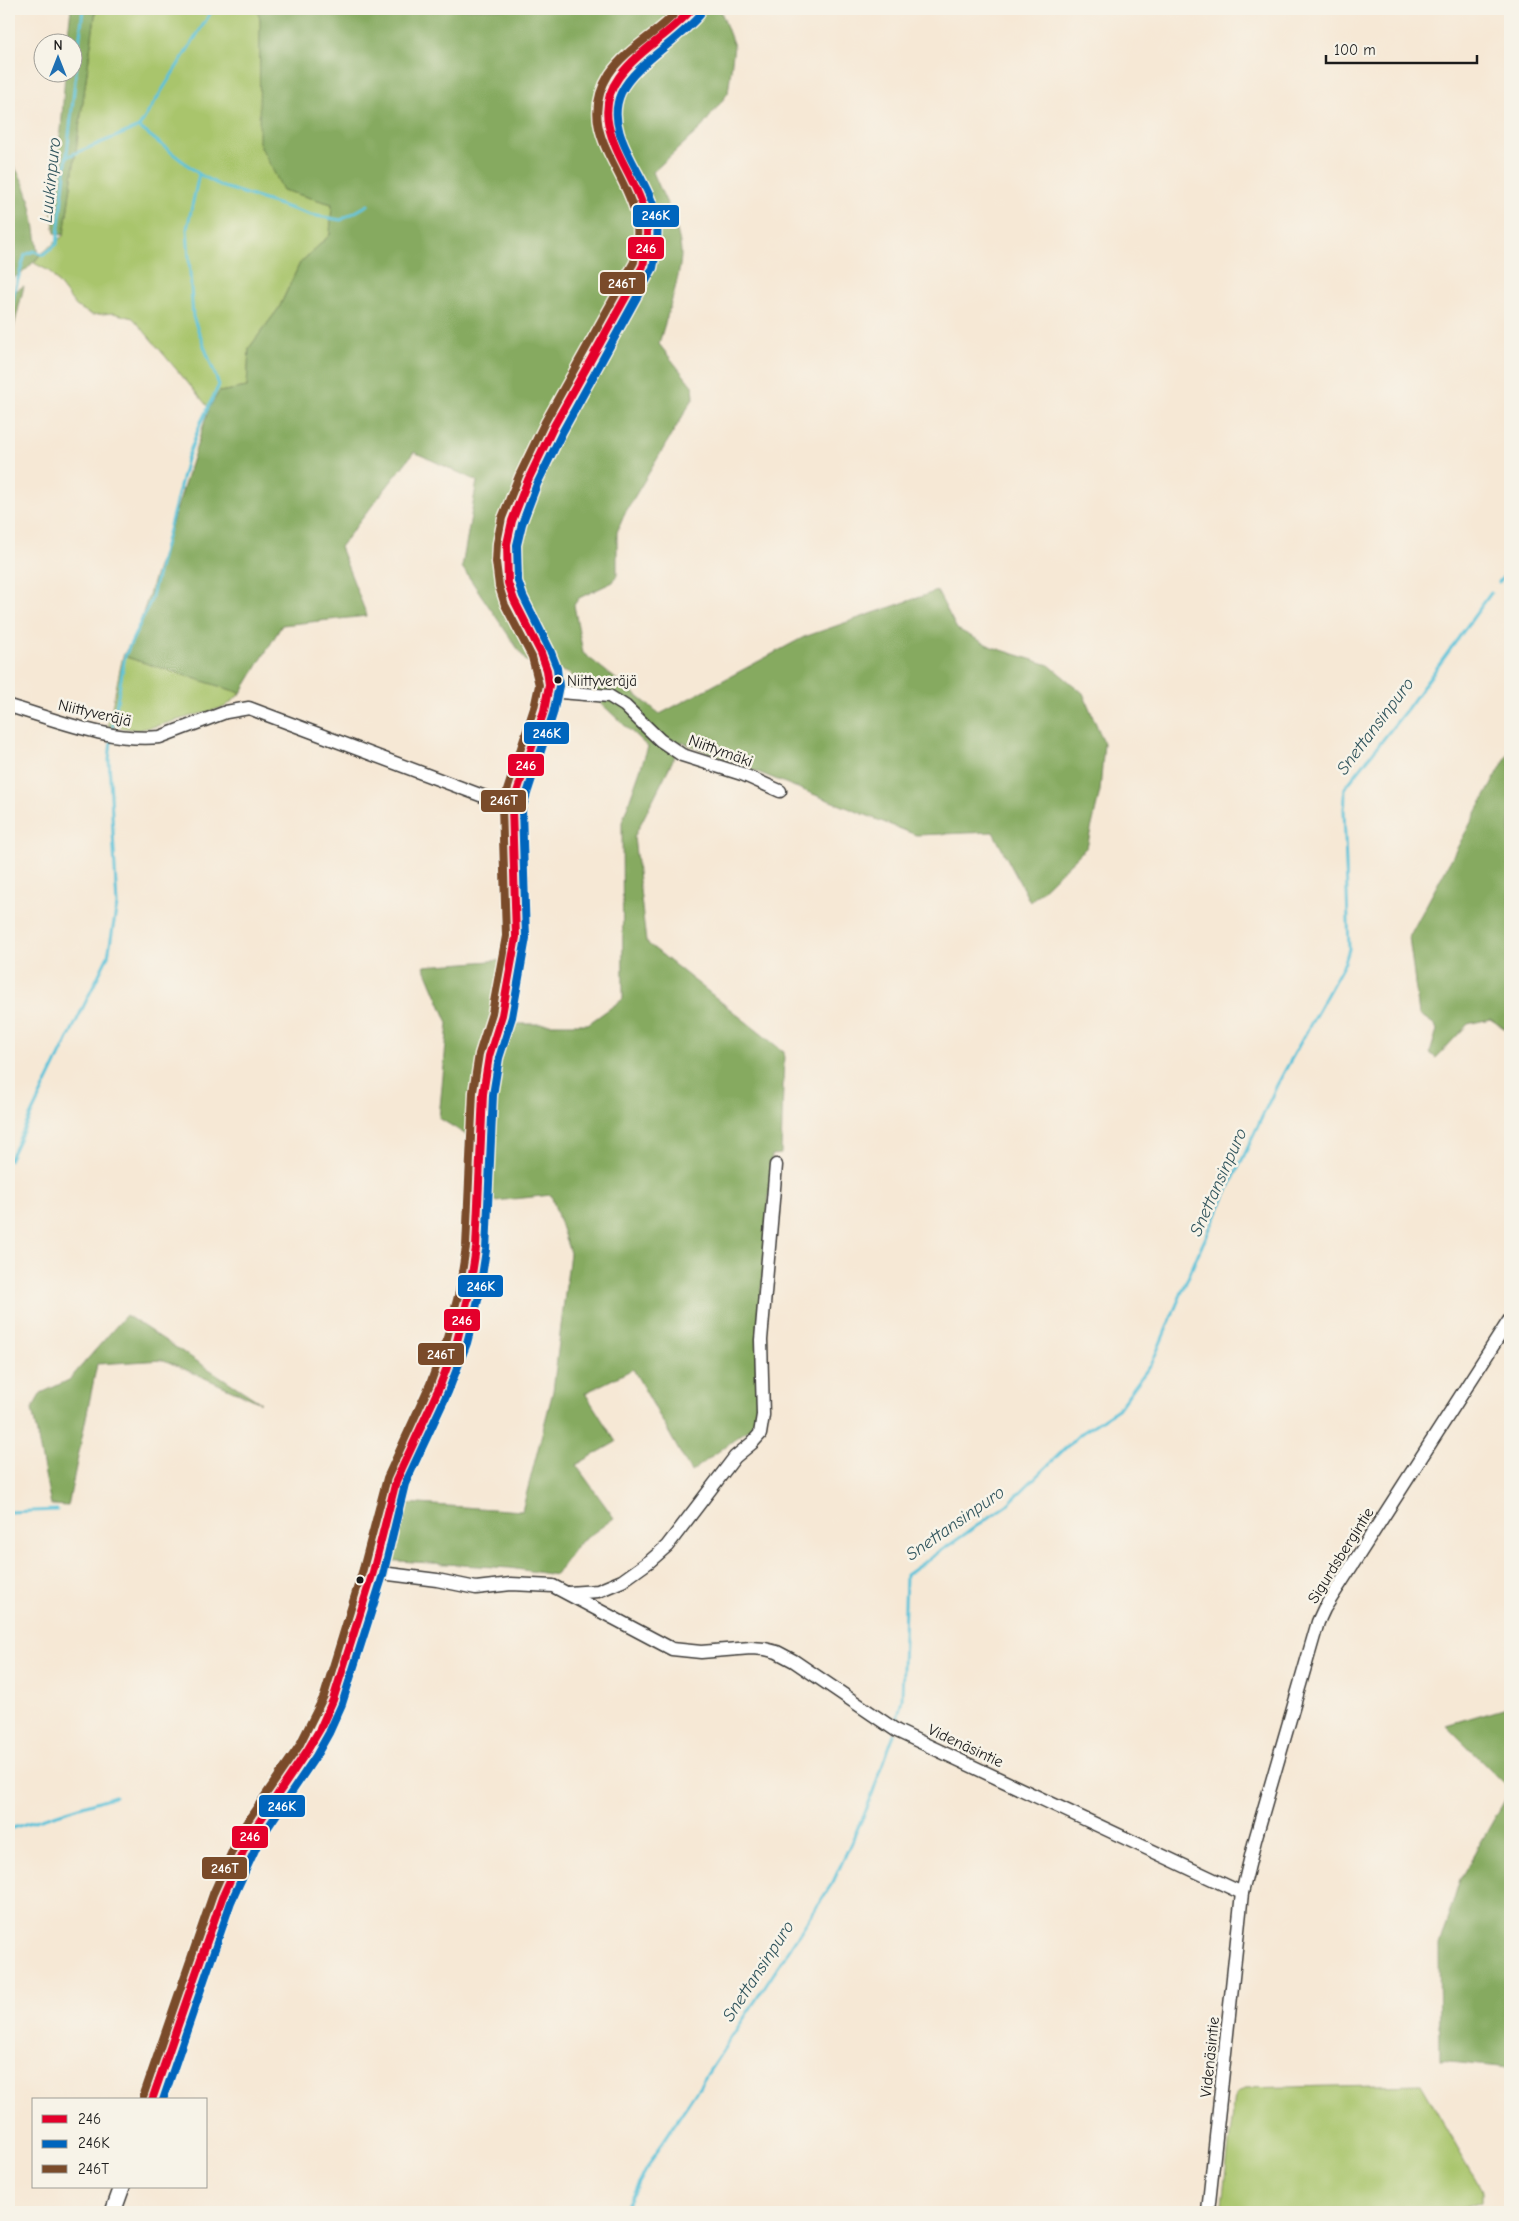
<svg xmlns="http://www.w3.org/2000/svg" width="1519" height="2221" font-family="'Comic Neue',sans-serif">
<style>
.green{fill:#a9c56c;stroke:#627044}
.forest{fill:#86aa60;stroke:#51633e}
.lines{fill:none;stroke-linecap:round;stroke-linejoin:round}
.stream{stroke:#5bc2d9;stroke-width:3}
.minor-casing{stroke:#3d3b38;stroke-width:15}
.tertiary-casing{stroke:#3d3b38;stroke-width:18}
.minor{stroke:#fff;stroke-width:12}
.tertiary{stroke:#fff;stroke-width:15}
.bus-1-casing{stroke:#f7f3e8;stroke-width:11}
.bus-2-casing{stroke:#f7f3e8;stroke-width:11}
.bus-3-casing{stroke:#f7f3e8;stroke-width:11}
.bus-1{stroke:#e4002b;stroke-width:8}
.bus-2{stroke:#0065bd;stroke-width:8}
.bus-3{stroke:#7a4b2a;stroke-width:8}
.bus-dot{fill:#1c1c1c;stroke:#f7f3e8;stroke-width:2}
.labels{text-anchor:middle;stroke-width:5;stroke-linejoin:round;paint-order:stroke}
.bus-label{font-size:15px;fill:#1c1c1c;stroke:#f7f3e8;text-anchor:start}
.street-label{font-size:16px;fill:#1c1c1c;stroke:#f7f3e8}
.water-label{font-size:18px;font-style:italic;fill:#32565e;stroke:#f7f3e8}
.line-badge{stroke:#f7f3e8;stroke-width:2}
.badge-label{font-size:14px;text-anchor:middle;font-weight:bold;fill:#fff}
</style>
<rect width="100%" height="100%" fill="#f7f3e8"/>
<filter id="ink" filterUnits="userSpaceOnUse"><feTurbulence type="fractalNoise" baseFrequency=".02" numOctaves="2"/><feDisplacementMap in="SourceGraphic" scale="10" xChannelSelector="R" yChannelSelector="G"/><feConvolveMatrix kernelMatrix="1 2 1 2 8 2 1 2 1" color-interpolation-filters="sRGB"/></filter>
<filter id="wash" filterUnits="userSpaceOnUse"><feTurbulence type="fractalNoise" baseFrequency=".0096" numOctaves="4" result="noise"/><feDisplacementMap in="SourceGraphic" scale="20" xChannelSelector="R" yChannelSelector="G"/><feGaussianBlur stdDeviation="1.12" result="paint"/><feColorMatrix in="noise" values="0 0 0 0 0 0 0 0 0 0 0 0 0 0 0 0 0 1.4 0 .05"/><feComposite in="paint" operator="in"/></filter>
<g filter="url(#wash)">
<rect width="100%" height="100%" fill="#f6e8d5"/>
<g class="green">
<polygon points="96,9 257,9 260,19 283,190 332,204 330,235 300,263 279,308 249,348 247,387 219,392 209,408 133,318 113,313 92,315 76,306 49,271 34,263 39,256 64,235"/>
<polygon points="123,656 241,693 225,707 156,726 138,730 108,726"/>
<polygon points="1421,2084 1482,2190 1482,2201 1451,2212 1221,2212 1235,2095 1244,2088"/>
</g>
<g class="forest">
<polygon points="71,9 96,9 64,235 55,233 52,214 56,154 61,131 65,73 72,72 72,42 67,42"/>
<path d="M 257,9 L 720,9 L 734,46 L 728,93 L 702,127 L 653,172 C 663,197 679,224 681,251 C 682,274 665,321 659,344 L 693,387 L 694,397 L 625,513 L 617,532 L 617,575 L 613,582 L 579,598 L 574,605 L 583,653 L 660,714 L 804,637 L 937,591 L 957,629 L 992,647 L 1049,665 L 1083,693 L 1104,743 L 1100,791 L 1087,847 L 1030,902 L 993,832 L 916,835 L 682,742 L 634,837 L 646,942 L 784,1052 L 781,1154 L 772,1155 L 760,1313 L 759,1394 L 754,1425 L 691,1472 L 633,1369 L 585,1393 L 616,1442 L 576,1465 L 614,1518 L 578,1544 L 556,1575 L 510,1568 L 382,1560 L 404,1503 L 522,1511 L 553,1391 L 570,1253 L 551,1195 L 486,1202 L 486,1147 L 439,1118 L 448,1023 L 424,966 L 504,960 L 491,1024 L 588,1024 L 623,999 L 622,822 L 648,747 L 568,673 L 526,661 L 462,567 L 477,481 L 414,452 L 340,547 L 367,616 L 282,625 L 241,693 L 123,656 L 138,629 L 209,408 L 219,392 L 247,387 L 249,348 L 279,308 L 300,263 L 330,235 L 332,204 L 283,190 L 259,143 L 260,19 Z"/>
<path d="M 9,160 C 33,189 33,220 39,256 L 27,269 L 9,281 Z"/>
<polygon points="24,286 9,347 9,295"/>
<polygon points="1510,750 1510,1032 1490,1019 1468,1024 1436,1058 1430,1053 1437,1030 1435,1025 1419,1014 1409,937"/>
<polygon points="126,1315 261,1403 164,1360 97,1364 68,1506 51,1505 32,1409 41,1393 69,1380"/>
<polygon points="1510,1706 1510,1789 1446,1725"/>
<polygon points="1510,1791 1510,2068 1440,2061 1439,1946 1460,1879"/>
</g>
<g class="lines">
<g class="stream">
<polyline points="139,127 210,14"/>
<polyline points="66,157 139,127 199,174 221,186 311,215 341,220 368,205"/>
<polyline points="9,328 14,293 25,255 34,251 43,255 57,244 83,9"/>
<polyline points="1499,582 1510,569"/>
<polyline points="112,730 125,656 151,600 187,459 201,422 219,385 193,317 187,229 199,174"/>
<polyline points="9,1160 108,956 117,905 109,760 111,741"/>
<polyline points="9,1512 57,1510"/>
<path d="M 896,1725 L 902,1699 L 906,1575 L 1007,1505 L 1079,1435 L 1118,1409 L 1152,1363 L 1198,1254 L 1277,1085 L 1345,962 L 1349,949 L 1344,808 C 1346,800 1344,795 1345,788 L 1407,709 L 1491,593"/>
<polyline points="9,1829 115,1796"/>
<polyline points="623,2212 655,2154 833,1882 867,1808 894,1734"/>
</g>
</g>
</g>
<g filter="url(#ink)">
<g class="lines">
<g class="minor-casing">
<g id="minor">
<polyline points="548,691 609,696 625,706 660,740 682,755 742,774 780,791"/>
<path d="M 9,706 C 57,720 109,742 160,737 L 226,712 L 249,708 L 512,807"/>
<polyline points="373,1572 437,1580 476,1588 511,1584 553,1586 672,1649 701,1652 751,1648 765,1649 777,1652 794,1661 897,1731 1242,1893 1208,2212"/>
<polyline points="568,1593 598,1591 622,1581 650,1561 667,1546 735,1457 752,1443 760,1434 763,1415 761,1340 776,1165"/>
<polyline points="1242,1893 1255,1840 1318,1622 1324,1609 1510,1319"/>
</g>
</g>
<g class="tertiary-casing">
<g id="tertiary">
<path d="M 152,2100 L 222,1898 L 251,1834 L 307,1751 L 320,1729 L 333,1700 L 373,1572 L 396,1481 L 439,1388 L 457,1341 L 469,1294 L 476,1248 L 483,1094 L 489,1056 L 502,1015 L 516,937 L 512,853 L 512,807 L 544,711 L 549,685 L 547,670 L 541,653 L 514,600 L 508,583 L 506,562 L 507,544 L 512,521 L 528,480 L 554,426 L 643,266 C 648,246 650,226 643,206 C 631,170 593,129 612,89 C 628,56 670,39 692,9"/>
<polyline points="113,2212 122,2187"/>
</g>
</g>
<use href="#minor" class="minor"/>
<use href="#tertiary" class="tertiary"/>
<g class="bus-1-casing">
<path id="bus-1" d="M 152,2100 L 222,1898 L 251,1834 L 307,1751 L 320,1729 L 333,1700 L 373,1572 L 396,1481 L 439,1388 L 457,1341 L 469,1294 L 476,1248 L 483,1094 L 489,1056 L 502,1015 L 516,937 L 512,807 L 544,711 L 549,685 L 547,670 L 541,653 L 514,600 L 508,583 L 507,544 L 512,521 L 528,480 L 554,426 L 643,266 C 647,248 649,231 645,213 C 634,168 585,124 619,77 C 639,50 670,34 692,9"/>
</g>
<g class="bus-2-casing">
<path id="bus-2" d="M 163,2100 L 231,1902 L 260,1839 L 316,1756 L 329,1733 L 342,1704 L 383,1575 L 405,1484 L 448,1392 L 467,1343 L 479,1296 L 486,1250 L 493,1095 L 499,1058 L 512,1017 L 526,938 L 522,809 L 553,714 L 559,686 L 557,668 L 550,650 L 523,596 L 518,581 L 517,545 L 522,524 L 537,484 L 563,431 L 653,268 C 657,250 660,230 655,211 C 646,174 603,133 621,93 C 634,65 678,41 700,15"/>
</g>
<g class="bus-3-casing">
<path id="bus-3" d="M 143,2097 L 213,1894 L 242,1829 L 299,1746 L 324,1696 L 363,1569 L 387,1478 L 430,1384 L 447,1338 L 459,1292 L 466,1247 L 473,1092 L 479,1054 L 492,1013 L 506,936 L 502,806 L 534,708 L 539,685 L 532,657 L 505,605 L 499,586 L 496,562 L 497,543 L 502,518 L 519,476 L 545,422 L 634,262 C 637,247 639,232 636,217 C 624,166 575,129 609,74 C 627,47 659,33 679,9"/>
</g>
<use href="#bus-1" class="bus-1"/>
<use href="#bus-2" class="bus-2"/>
<use href="#bus-3" class="bus-3"/>
</g>
</g>
<g class="bus-dot">
<circle cx="558" cy="680" r="4.5"/>
<circle cx="360" cy="1580" r="4.5"/>
</g>
<g class="labels">
<g class="bus-label">
<text x="567" y="686">Niittyveräjä</text>
</g>
<g class="street-label">
<text transform="translate(95 712) rotate(13)" y="6">Niittyveräjä</text>
<text transform="translate(721 750) rotate(20)" y="6">Niittymäki</text>
<text transform="translate(1340 1555) rotate(-58)" y="6">Sigurdsbergintie</text>
<text transform="translate(966 1745) rotate(25)" y="6">Videnäsintie</text>
<text transform="translate(1209 2057) rotate(-84)" y="6">Videnäsintie</text>
</g>
<g class="water-label">
<text transform="translate(50 180) rotate(-84)" y="6">Luukinpuro</text>
<text transform="translate(1375 726) rotate(-53)" y="6">Snettansinpuro</text>
<text transform="translate(1218 1182) rotate(-66)" y="6">Snettansinpuro</text>
<text transform="translate(955 1523) rotate(-35)" y="6">Snettansinpuro</text>
<text transform="translate(758 1971) rotate(-57)" y="6">Snettansinpuro</text>
</g>
</g>
<g class="line-badge">
<rect x="632" y="204" width="48" height="24" rx="5" fill="#0065bd"/>
<rect x="627" y="236" width="38" height="24" rx="5" fill="#e4002b"/>
<rect x="599" y="271" width="47" height="24" rx="5" fill="#7a4b2a"/>
<rect x="523" y="721" width="47" height="24" rx="5" fill="#0065bd"/>
<rect x="507" y="753" width="38" height="24" rx="5" fill="#e4002b"/>
<rect x="480" y="789" width="47" height="24" rx="5" fill="#7a4b2a"/>
<rect x="457" y="1274" width="47" height="24" rx="5" fill="#0065bd"/>
<rect x="443" y="1308" width="38" height="24" rx="5" fill="#e4002b"/>
<rect x="417" y="1342" width="48" height="24" rx="5" fill="#7a4b2a"/>
<rect x="258" y="1794" width="48" height="24" rx="5" fill="#0065bd"/>
<rect x="231" y="1825" width="38" height="24" rx="5" fill="#e4002b"/>
<rect x="201" y="1856" width="47" height="24" rx="5" fill="#7a4b2a"/>
</g>
<g class="badge-label">
<text x="656" y="220">246K</text>
<text x="646" y="253">246</text>
<text x="622" y="288">246T</text>
<text x="547" y="738">246K</text>
<text x="526" y="770">246</text>
<text x="504" y="805">246T</text>
<text x="481" y="1291">246K</text>
<text x="462" y="1325">246</text>
<text x="441" y="1359">246T</text>
<text x="282" y="1811">246K</text>
<text x="250" y="1841">246</text>
<text x="225" y="1873">246T</text>
</g>
<rect width="1519" height="2221" fill="none" stroke="#f7f3e8" stroke-width="30"/>
<rect x="32" y="2098" width="175" height="90" fill="#f7f3e8" stroke="#9f9d96"/>
<rect x="42" y="2115" width="25" height="8" fill="#e4002b" stroke="#9f9d96"/>
<text x="78" y="2124" font-size="15" fill="#1c1c1c">246</text>
<rect x="42" y="2140" width="25" height="8" fill="#0065bd" stroke="#9f9d96"/>
<text x="78" y="2148" font-size="15" fill="#1c1c1c">246K</text>
<rect x="42" y="2165" width="25" height="8" fill="#7a4b2a" stroke="#9f9d96"/>
<text x="78" y="2174" font-size="15" fill="#1c1c1c">246T</text>
<g transform="translate(58 58)"><circle r="24" fill="#f7f3e8" stroke="#9f9d96"/>
<path d="M0-4L9 19L0 12L-9 19Z" fill="#1f6fb2"/>
<text y="-8" font-size="14" font-weight="bold" text-anchor="middle" fill="#1c1c1c">N</text>
</g>
<path d="M1326 55v8h151v-8" fill="none" stroke="#1c1c1c" stroke-width="2.5"/>
<text x="1334" y="55" font-size="15" fill="#1c1c1c" stroke="#f7f3e8" stroke-width="4" paint-order="stroke">100 m</text>
</svg>
